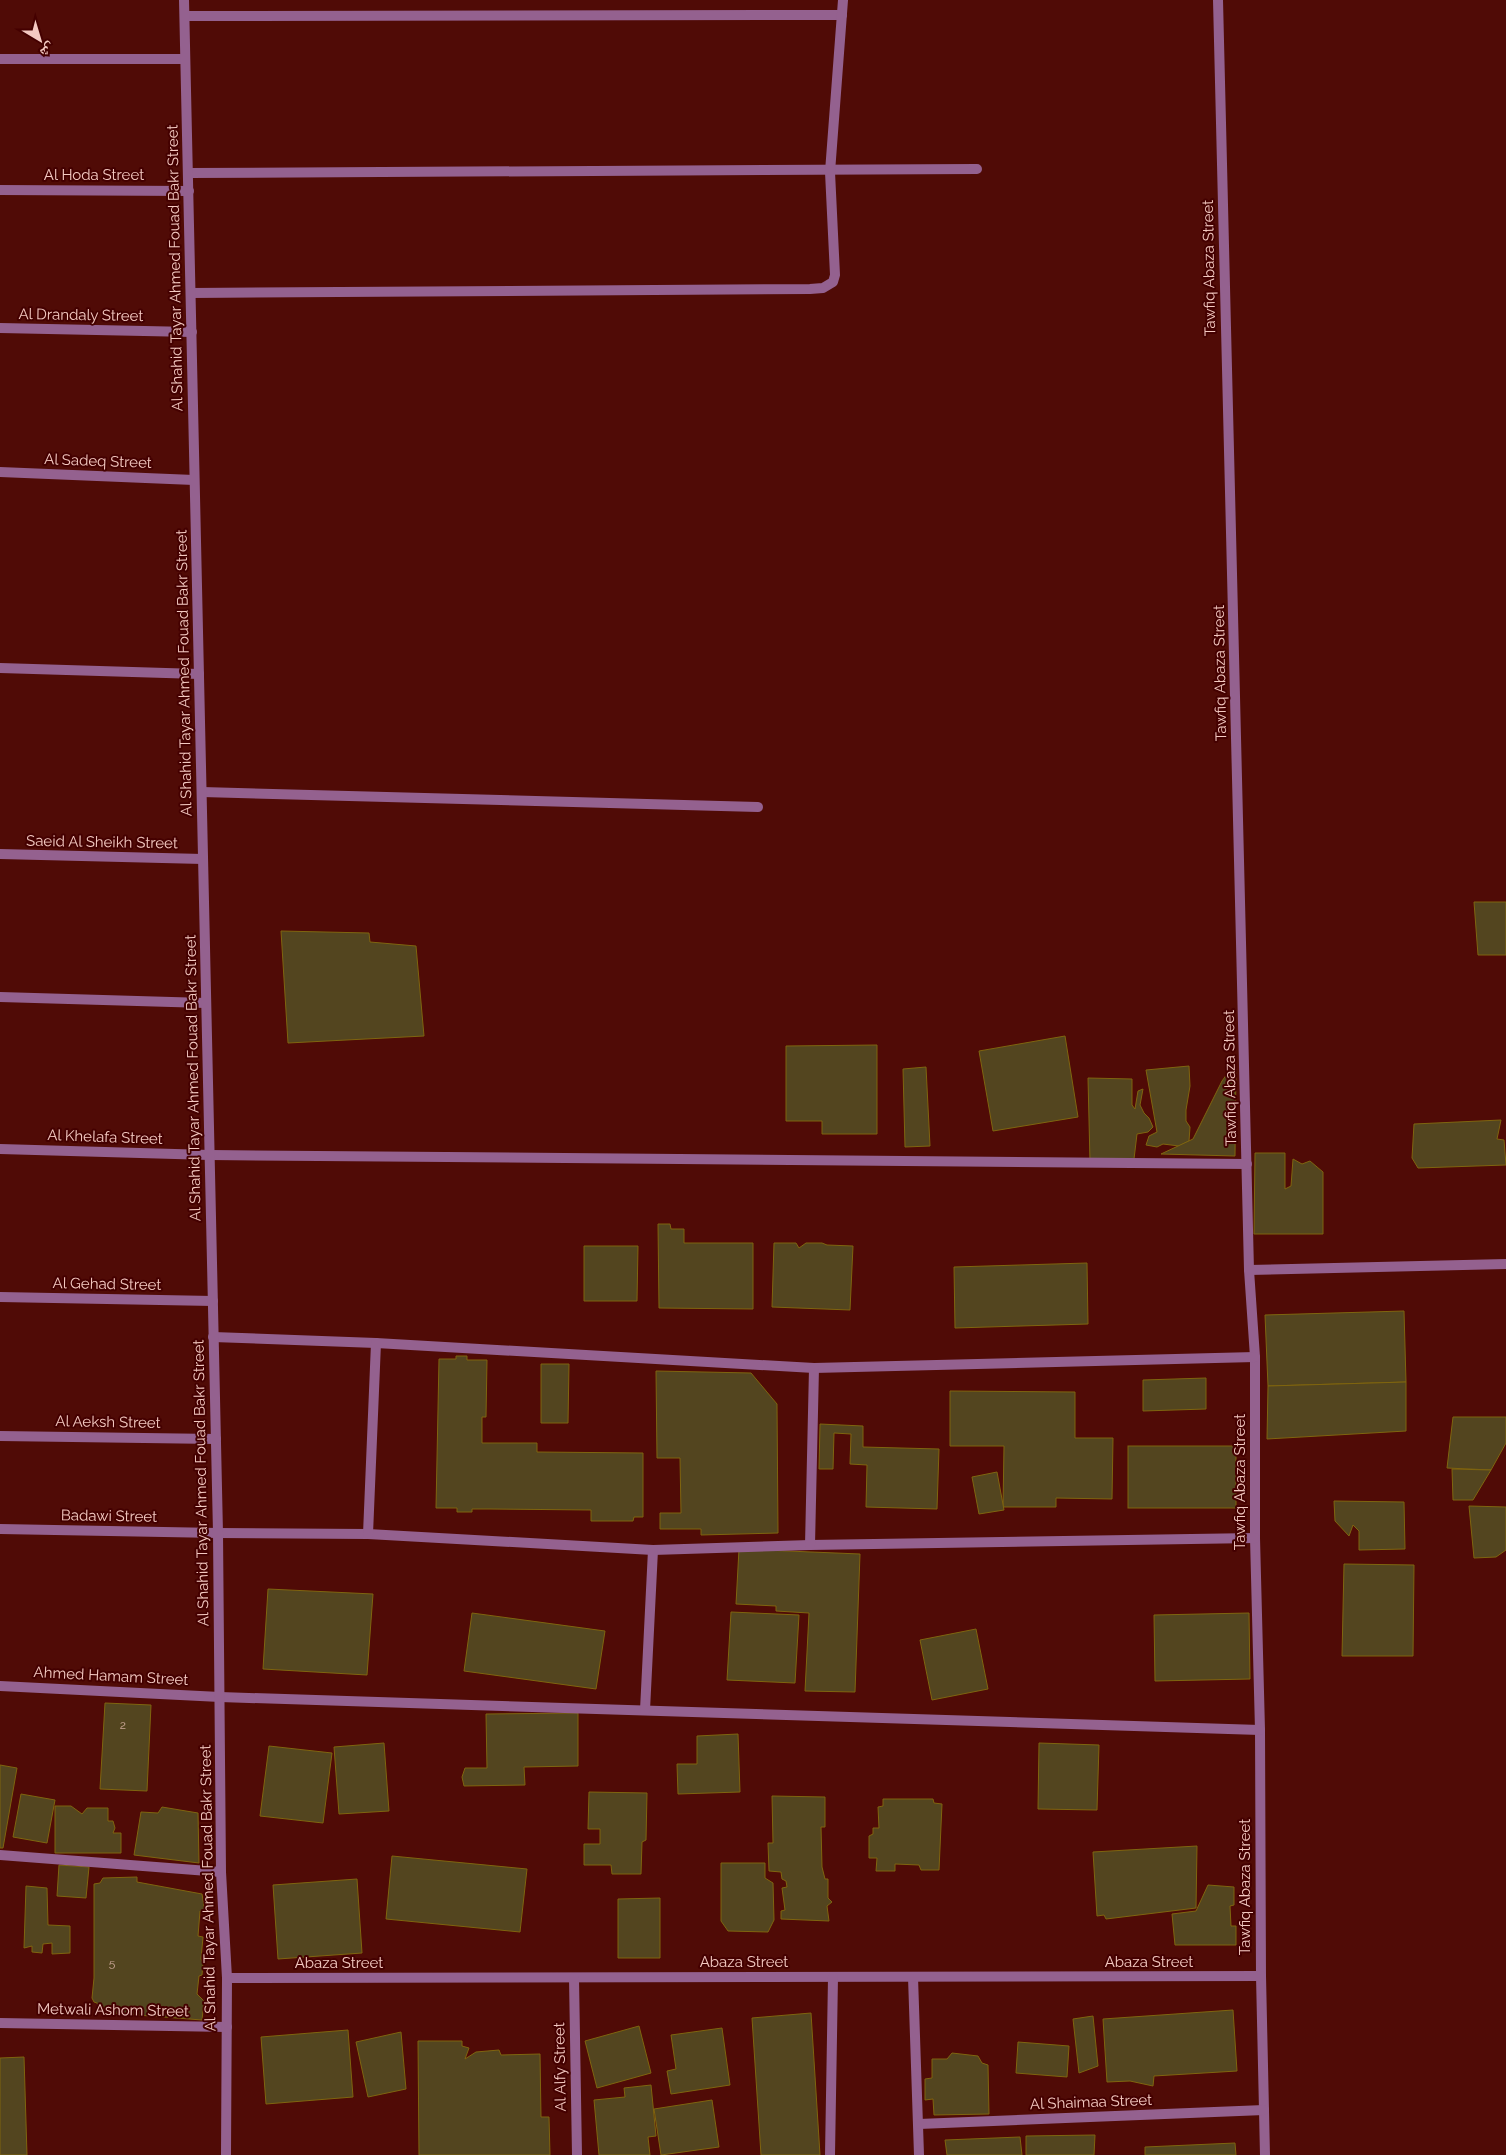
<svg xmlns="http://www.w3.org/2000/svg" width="1506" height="2155" font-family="Raleway,'Noto Naskh Arabic',sans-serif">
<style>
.building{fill:#53451f;stroke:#7f650f}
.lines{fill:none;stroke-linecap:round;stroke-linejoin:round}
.minor{stroke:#94618f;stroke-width:10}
.tertiary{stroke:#94618f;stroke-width:10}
.labels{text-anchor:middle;stroke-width:4;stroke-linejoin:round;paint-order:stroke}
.number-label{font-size:12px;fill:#cca898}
.street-label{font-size:15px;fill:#f4c9c1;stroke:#400}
</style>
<rect width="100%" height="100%" fill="#500b06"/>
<g class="building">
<polygon points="1474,902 1506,902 1506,955 1478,955"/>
<polygon points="281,931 369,933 370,942 416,946 424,1036 288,1043"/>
<polygon points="1065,1036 1078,1117 993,1131 979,1051"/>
<polygon points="877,1045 877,1134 822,1134 822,1121 786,1121 786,1046"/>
<polygon points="1189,1066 1190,1086 1186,1110 1186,1121 1190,1127 1189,1141 1179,1146 1163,1144 1157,1147 1146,1145 1149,1136 1157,1132 1146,1070"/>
<polygon points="926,1067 930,1146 905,1147 903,1069"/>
<polygon points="1232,1067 1236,1069 1235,1156 1161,1154 1193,1139 1222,1081"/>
<polygon points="1088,1078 1132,1079 1132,1105 1135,1109 1138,1091 1143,1089 1140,1105 1144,1113 1149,1118 1153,1127 1148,1132 1137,1134 1134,1159 1090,1162"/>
<polygon points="1501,1120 1497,1139 1504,1140 1506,1165 1418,1168 1412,1158 1414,1124"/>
<polygon points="1255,1153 1285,1153 1285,1189 1291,1186 1293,1159 1302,1164 1310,1161 1323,1172 1323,1234 1254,1234"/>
<polygon points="658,1224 670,1224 671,1229 684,1229 684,1243 753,1243 753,1309 659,1308"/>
<polygon points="774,1243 796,1243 799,1248 806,1243 822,1243 827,1245 853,1246 850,1310 772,1307"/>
<polygon points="584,1246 638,1246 637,1301 584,1301"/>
<polygon points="1087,1263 1088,1324 955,1328 954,1267"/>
<polygon points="1404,1311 1406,1382 1268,1386 1265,1315"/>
<polygon points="456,1356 467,1356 467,1360 487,1360 486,1417 482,1417 482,1443 537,1443 537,1452 643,1453 643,1517 634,1517 633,1521 591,1521 591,1510 490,1509 472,1509 472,1512 457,1512 457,1508 436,1508 439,1359 456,1359"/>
<polygon points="541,1364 569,1364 568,1423 541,1423"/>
<polygon points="656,1371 751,1373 777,1404 778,1533 701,1535 701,1529 660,1529 660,1513 681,1513 680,1458 657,1458"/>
<polygon points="1206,1378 1206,1409 1143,1411 1143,1380"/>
<polygon points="1406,1382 1406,1431 1267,1439 1268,1386"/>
<polygon points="950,1391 1075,1392 1075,1438 1113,1438 1112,1499 1056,1498 1056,1507 1003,1507 1004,1446 950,1446"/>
<polygon points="1453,1417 1506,1417 1506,1443 1491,1470 1447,1468"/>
<polygon points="820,1424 863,1426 863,1447 939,1449 937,1509 866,1507 867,1465 850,1464 851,1434 834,1433 833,1469 819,1469"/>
<rect x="1128" y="1446" width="108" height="62"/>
<polygon points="1452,1469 1491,1470 1473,1500 1453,1500"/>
<polygon points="997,1472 1004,1510 979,1514 972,1477"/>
<polygon points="1334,1501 1404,1502 1405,1549 1359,1550 1359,1531 1353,1525 1349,1536 1335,1521"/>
<polygon points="1469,1506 1506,1507 1506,1550 1496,1557 1474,1558"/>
<polygon points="739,1549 860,1554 855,1692 805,1691 809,1613 776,1611 776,1606 736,1604"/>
<polygon points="1344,1564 1414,1565 1413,1656 1342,1656"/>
<polygon points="268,1589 373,1594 367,1675 263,1669"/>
<polygon points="731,1612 799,1615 795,1683 727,1680"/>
<polygon points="472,1613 605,1631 596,1689 464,1671"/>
<polygon points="1249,1613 1250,1679 1155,1681 1154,1615"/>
<polygon points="976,1629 988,1689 932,1700 920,1640"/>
<polygon points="105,1703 151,1705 147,1791 100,1789"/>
<polygon points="578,1713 578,1766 524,1767 525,1785 464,1786 462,1777 465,1768 487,1768 486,1714"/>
<polygon points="738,1734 740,1792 678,1794 677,1764 697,1764 697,1736"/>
<polygon points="384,1743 389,1811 339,1814 334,1747"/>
<polygon points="1039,1743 1099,1745 1097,1810 1038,1809"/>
<polygon points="269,1746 332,1753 323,1823 260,1816"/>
<polygon points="0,1765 17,1768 3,1848 0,1848"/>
<polygon points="589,1792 647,1793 646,1840 642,1842 641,1874 612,1874 611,1865 584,1865 584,1844 600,1844 600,1829 588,1829"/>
<polygon points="21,1794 55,1800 47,1843 13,1837"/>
<polygon points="772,1796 825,1797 825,1827 821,1827 822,1867 825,1879 828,1879 828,1898 832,1902 827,1906 829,1921 781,1919 781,1911 785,1910 782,1888 787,1887 786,1881 782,1879 781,1872 769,1871 768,1843 773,1843"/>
<polygon points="883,1799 933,1799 934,1803 942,1804 939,1870 921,1870 919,1865 895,1864 895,1871 876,1871 877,1858 869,1858 869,1836 873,1834 873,1828 879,1828 878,1807 883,1806"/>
<polygon points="55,1806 71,1806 82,1814 87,1808 108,1808 108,1821 113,1821 115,1828 113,1833 121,1833 121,1853 55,1853"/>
<polygon points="162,1807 198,1813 199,1863 134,1855 141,1812 158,1813"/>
<polygon points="1197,1846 1196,1908 1106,1919 1104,1915 1097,1916 1093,1852"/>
<polygon points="392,1856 527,1869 520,1932 386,1919"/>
<polygon points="721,1863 765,1863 765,1878 773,1883 774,1920 768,1932 728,1931 721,1921"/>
<polygon points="59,1865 89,1867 86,1898 57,1896"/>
<polygon points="137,1877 137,1882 202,1894 205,1912 200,1911 198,1936 203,1937 201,1959 203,1963 202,1975 199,1976 197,1994 204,2001 202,2020 112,2013 111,2008 99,2007 97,2003 94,2002 92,1998 94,1978 94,1884 100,1883 103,1878"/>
<polygon points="357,1879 362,1953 278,1959 273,1885"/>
<polygon points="1208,1885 1234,1887 1234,1905 1230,1906 1231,1926 1236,1926 1236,1945 1175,1945 1172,1914 1196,1911"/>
<polygon points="26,1886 47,1888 48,1925 70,1926 70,1953 52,1954 52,1943 43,1944 42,1953 32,1952 32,1946 24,1948"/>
<polygon points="660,1898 660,1958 618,1958 618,1899"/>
<polygon points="1233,2010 1237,2071 1154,2076 1153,2086 1130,2081 1107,2082 1103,2019"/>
<polygon points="811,2013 820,2155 761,2155 752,2018"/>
<polygon points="1093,2016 1098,2066 1079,2073 1073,2019"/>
<polygon points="639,2026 651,2073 597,2088 585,2041"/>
<polygon points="722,2028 730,2085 671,2094 667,2071 676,2069 671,2035"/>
<polygon points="348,2030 353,2097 266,2104 261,2037"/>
<polygon points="401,2032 406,2089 368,2097 356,2042"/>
<polygon points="418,2041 462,2041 462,2046 469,2048 465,2059 476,2052 499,2050 501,2055 540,2054 541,2117 549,2117 550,2155 419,2155"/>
<polygon points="1018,2042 1069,2046 1067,2077 1016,2073"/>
<polygon points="952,2053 978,2056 982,2063 988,2065 989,2114 934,2115 933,2099 925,2100 925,2079 932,2078 932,2059 947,2059"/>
<polygon points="24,2057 27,2155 0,2155 0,2058"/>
<polygon points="651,2085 656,2136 648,2137 650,2155 599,2155 594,2100 625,2097 624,2088"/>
<polygon points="712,2100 719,2147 661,2155 654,2109"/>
<polygon points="1095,2135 1094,2155 1026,2155 1026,2136"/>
<polygon points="1020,2137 1022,2155 947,2155 945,2140"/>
<polygon points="1235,2143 1236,2155 1145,2155 1145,2147"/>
</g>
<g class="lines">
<g class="minor">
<polyline points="1218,0 1249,1270 1255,1357 1255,1538 1260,1730 1261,1976 1265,2155"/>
<polyline points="185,16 842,15"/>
<polyline points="0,59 185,59"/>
<polyline points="188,173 977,169"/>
<polyline points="0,190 189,191"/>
<polyline points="191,293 810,289 823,288 833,282 835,275 830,172 843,0"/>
<polyline points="0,328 192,332"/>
<polyline points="0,472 194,480"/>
<polyline points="0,668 199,674"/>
<polyline points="202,792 758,807"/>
<polyline points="0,854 203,859"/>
<polyline points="0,997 206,1003"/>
<polyline points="0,1149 210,1155 1247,1164"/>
<polyline points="1249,1270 1506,1264"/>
<polyline points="0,1297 213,1301"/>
<polyline points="213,1337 376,1343 814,1368 1255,1357"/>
<polyline points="0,1436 216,1439"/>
<polyline points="0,1529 218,1533 368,1534 653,1550 810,1545 1255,1538"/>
<polyline points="368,1534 376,1343"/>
<polyline points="810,1545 814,1368"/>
<polyline points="0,1686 220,1697 1260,1730"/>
<polyline points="645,1710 653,1550"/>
<polyline points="0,1855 221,1872"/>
<polyline points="913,1977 919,2155"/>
<polyline points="227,1978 1261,1976"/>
<polyline points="574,1978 577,2155"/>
<polyline points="0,2023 227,2027"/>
<polyline points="919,2124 1264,2110"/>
<polyline points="830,2155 833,1977"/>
</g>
<polyline class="tertiary" points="184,0 218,1533 221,1872 227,1978 226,2155"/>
</g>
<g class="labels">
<g class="number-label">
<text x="123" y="1729">2</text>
<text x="112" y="1967">5</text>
</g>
<g class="street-label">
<text x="94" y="180">Al Hoda Street</text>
<text transform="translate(175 268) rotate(-91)" y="5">Al Shahid Tayar Ahmed Fouad Bakr Street</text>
<text transform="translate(1209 268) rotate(-91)" y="5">Tawfiq Abaza Street</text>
<text transform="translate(81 315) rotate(1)" y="5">Al Drandaly Street</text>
<text transform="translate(98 461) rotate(2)" y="5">Al Sadeq Street</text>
<text transform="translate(184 673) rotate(-91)" y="5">Al Shahid Tayar Ahmed Fouad Bakr Street</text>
<text transform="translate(1220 673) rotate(-91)" y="5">Tawfiq Abaza Street</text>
<text transform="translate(102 842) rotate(1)" y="5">Saeid Al Sheikh Street</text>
<text transform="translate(193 1078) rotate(-91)" y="5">Al Shahid Tayar Ahmed Fouad Bakr Street</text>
<text transform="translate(1230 1078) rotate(-91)" y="5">Tawfiq Abaza Street</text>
<text transform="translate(105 1137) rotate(2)" y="5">Al Khelafa Street</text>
<text transform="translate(107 1284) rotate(1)" y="5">Al Gehad Street</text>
<text transform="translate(108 1422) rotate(1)" y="5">Al Aeksh Street</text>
<text transform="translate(1240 1482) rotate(-90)" y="5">Tawfiq Abaza Street</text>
<text transform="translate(201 1483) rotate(-91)" y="5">Al Shahid Tayar Ahmed Fouad Bakr Street</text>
<text transform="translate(109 1516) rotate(1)" y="5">Badawi Street</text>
<text transform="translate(111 1676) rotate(3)" y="5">Ahmed Hamam Street</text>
<text transform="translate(1245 1887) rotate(-90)" y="5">Tawfiq Abaza Street</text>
<text transform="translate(208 1888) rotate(-91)" y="5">Al Shahid Tayar Ahmed Fouad Bakr Street</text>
<text x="744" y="1967">Abaza Street</text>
<text x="1149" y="1967">Abaza Street</text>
<text x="339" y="1968">Abaza Street</text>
<text transform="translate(113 2010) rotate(1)" y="5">Metwali Ashom Street</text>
<text transform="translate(560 2067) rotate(-91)" y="5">Al Alfy Street</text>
<text transform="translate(1091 2102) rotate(-2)" y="5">Al Shaimaa Street</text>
</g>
</g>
<g transform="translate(40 40) rotate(142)" stroke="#440000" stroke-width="4" paint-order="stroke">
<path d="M0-4L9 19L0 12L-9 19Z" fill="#f4c9c1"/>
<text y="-8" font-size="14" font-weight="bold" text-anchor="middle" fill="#f4c9c1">ش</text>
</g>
</svg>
